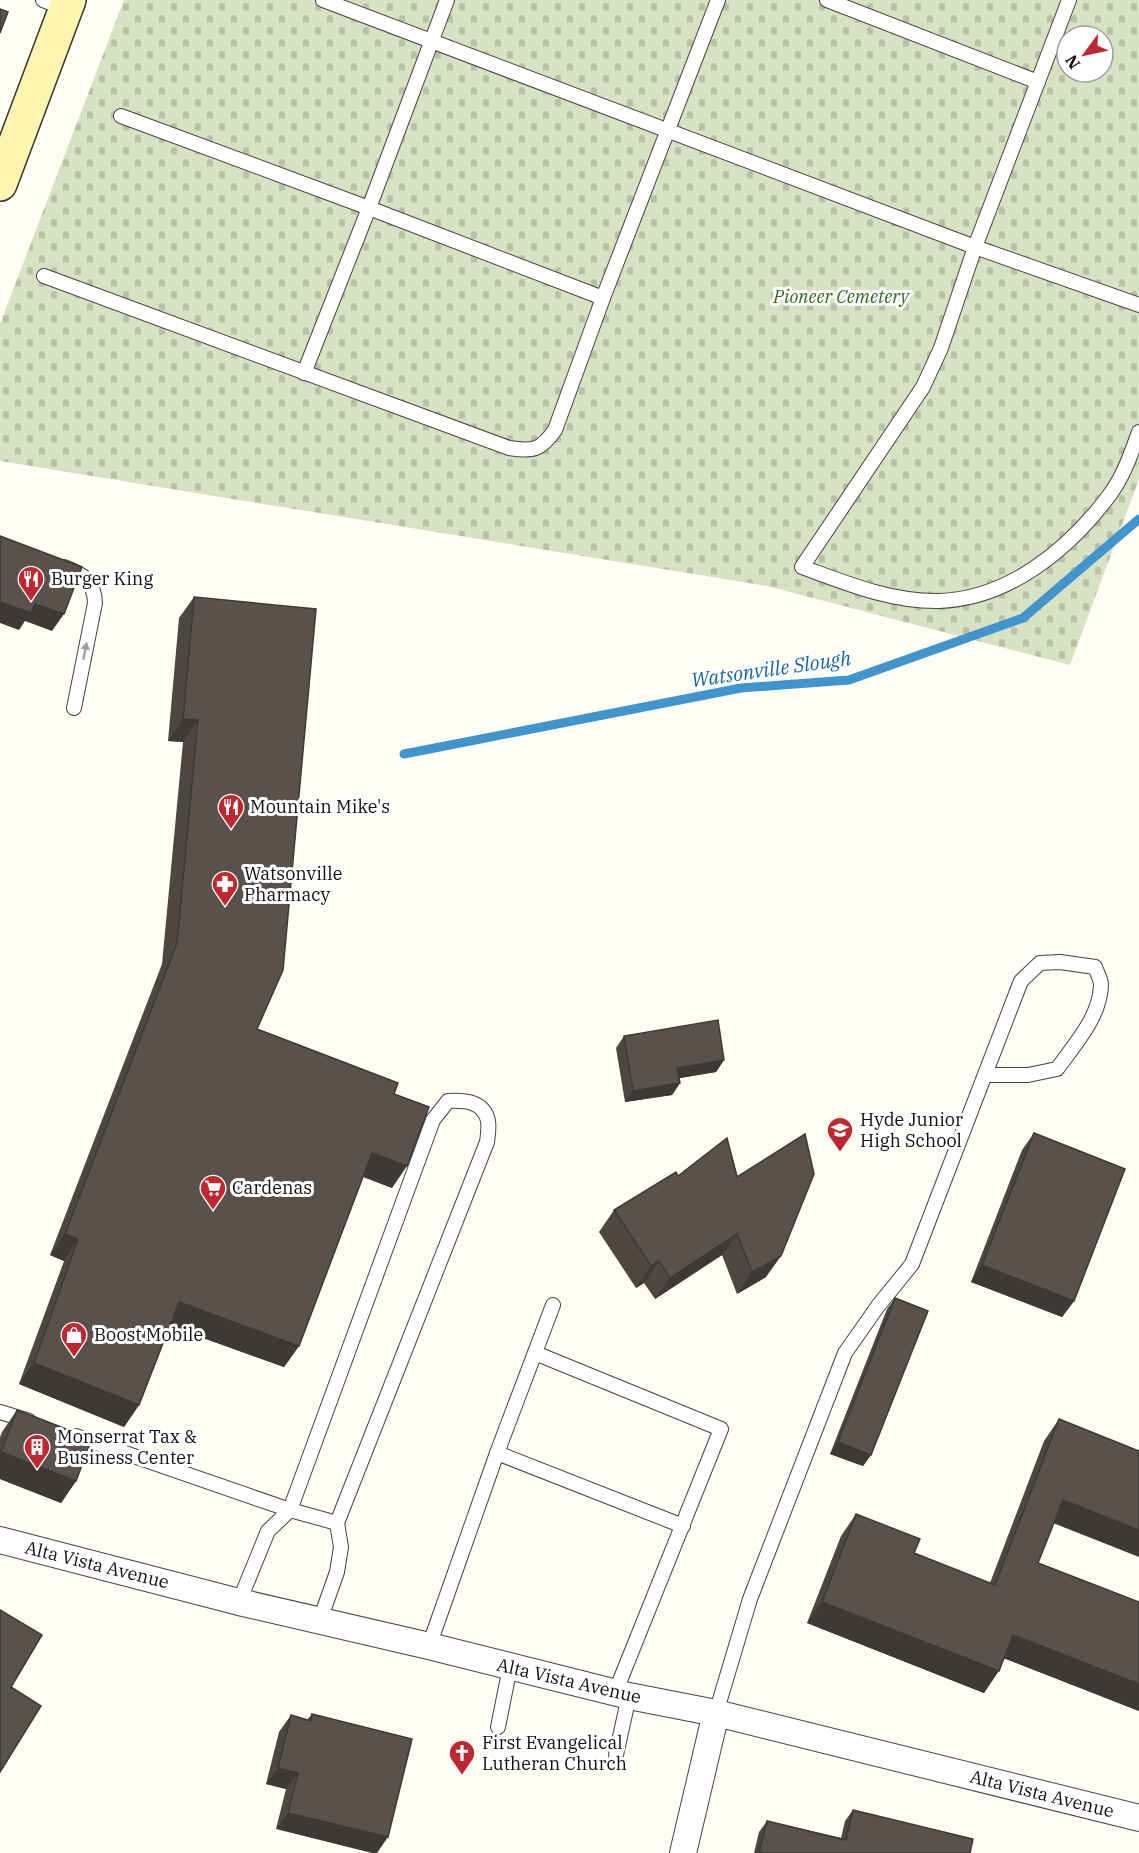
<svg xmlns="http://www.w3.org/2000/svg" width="1139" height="1853" font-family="'IBM Plex Serif',serif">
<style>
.cemetery{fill:url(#cemetery-stones);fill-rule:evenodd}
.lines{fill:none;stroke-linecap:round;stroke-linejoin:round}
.stream{stroke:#4095cd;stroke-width:9}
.service-casing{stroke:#434343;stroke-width:16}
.minor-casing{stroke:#434343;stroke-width:28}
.secondary-casing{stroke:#323232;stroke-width:36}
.service{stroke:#fff;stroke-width:14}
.minor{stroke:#fff;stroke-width:26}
.secondary{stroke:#fef5b0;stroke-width:33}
.wall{fill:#4d4641}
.shaded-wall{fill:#3e3935}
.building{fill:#59514c;stroke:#3e3935;stroke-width:1.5}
.oneway{fill:#9f9f9f}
.labels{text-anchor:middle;stroke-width:6;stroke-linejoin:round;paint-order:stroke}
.park-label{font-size:18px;font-style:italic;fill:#2f6920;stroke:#fff}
.poi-label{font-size:18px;fill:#101010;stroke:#fff;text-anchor:start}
.street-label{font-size:18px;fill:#101010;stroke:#fff}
.water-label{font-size:20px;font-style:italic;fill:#1967a2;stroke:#fff}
</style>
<defs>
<pattern id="cemetery-stones" width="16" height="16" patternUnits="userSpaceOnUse" patternTransform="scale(1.5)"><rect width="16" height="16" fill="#d8e2c3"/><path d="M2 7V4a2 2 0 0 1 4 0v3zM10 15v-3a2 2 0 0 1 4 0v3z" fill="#b8c1a6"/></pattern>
</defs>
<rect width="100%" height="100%" fill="#fffdf4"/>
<path class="cemetery" d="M 124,0 L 1139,0 L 1139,479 L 1070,665 L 767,586 L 0,461 L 0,324 ZM 1067,36 L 1103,36 L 1103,72 L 1067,72 Z"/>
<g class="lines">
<polyline class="stream" points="404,754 741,688 849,680 1023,618 1139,519"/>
<g class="service-casing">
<g id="service">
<polyline points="43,0 66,9"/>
<polyline points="323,0 975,247 1139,305"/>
<polyline points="827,0 1038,82"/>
<path d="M 1069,0 L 975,247 L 941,348 L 923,387 L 802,567 C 846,583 891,602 939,601 C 1008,599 1068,550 1108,497 C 1123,478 1131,454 1139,432"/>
<polyline points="121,116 369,208 603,298"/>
<path d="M 44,276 L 509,448 C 533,452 541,450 555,430 L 603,298 L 718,0"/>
<polyline points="304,373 369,208 447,0"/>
<path d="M 64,567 C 84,575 94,580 95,603 L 74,708"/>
<polyline points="553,1305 497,1453 683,1526"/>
<polyline points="535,1353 721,1429 615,1693"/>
<polyline points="0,1412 29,1421"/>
<path d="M 76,1436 L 290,1510 L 433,1120 L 448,1101 C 464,1100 484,1101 488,1121 C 489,1127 488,1135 487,1142 L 337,1523"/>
<polyline points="239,1602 268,1531 290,1510 337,1523 341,1547 337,1572 320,1620"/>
<polyline points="429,1646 497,1453"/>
<path d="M 716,1713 L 750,1599 L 845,1353 L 878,1306 L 912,1264 L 1021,981 L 1040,963 L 1060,962 L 1095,967 C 1097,973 1101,979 1101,985 C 1100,1017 1075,1044 1057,1069 L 1028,1075 L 985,1075"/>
<polyline points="498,1727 510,1667"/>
<polyline points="616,1755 629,1696"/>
</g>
</g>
<g class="minor-casing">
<g id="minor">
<polyline points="0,1540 239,1602 429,1646 629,1696 716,1713 1139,1818"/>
<polyline points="683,1853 716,1713"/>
</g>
</g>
<g class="secondary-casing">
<polyline id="secondary" points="0,184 69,0"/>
</g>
<use href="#service" class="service"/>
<use href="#minor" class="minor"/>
<use href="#secondary" class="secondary"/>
</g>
<g class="wall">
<polygon points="194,597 257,1029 394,1094 392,1188 363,1177 299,1346 284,1367 170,1326 139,1405 124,1427 19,1384 64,1261 50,1255 162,964 183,742 168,741 179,618"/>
<polygon points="624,1036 724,1060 716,1072 679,1078 680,1083 672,1095 625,1102 616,1048"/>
<polygon points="1034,1133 1074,1301 1062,1317 971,1282 1022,1150"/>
<polygon points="727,1138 766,1277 737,1294 722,1255 655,1299 644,1283 636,1288 599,1232 614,1210 678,1176"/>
<polygon points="895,1298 871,1455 863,1466 830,1454 887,1309"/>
<polygon points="17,1410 76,1481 61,1503 0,1479 0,1437 2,1432"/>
<polygon points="1059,1419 1053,1524 1038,1563 1139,1602 1139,1711 1004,1658 984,1693 807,1623 841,1536 856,1514 914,1553 990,1583 1044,1441"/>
<polygon points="312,1714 412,1739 276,1829 286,1789 266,1784 279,1732 291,1715 307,1720"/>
<polygon points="853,1810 970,1853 754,1853 759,1832 767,1821 841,1838 845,1821"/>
</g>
<g class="shaded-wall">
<polygon points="0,602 35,604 64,614 52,631 25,621 19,630 0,623"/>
<polygon points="183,719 198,720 183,742 168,741"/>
<polygon points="724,1060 716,1072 669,1080 677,1068"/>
<polygon points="680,1083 672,1095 625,1102 633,1091"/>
<polygon points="372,1153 407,1166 392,1188 357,1174"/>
<polygon points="65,1234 78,1239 64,1261 50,1255"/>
<polygon points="737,1234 722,1255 655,1299 670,1278"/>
<polygon points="781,1256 766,1277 737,1294 752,1272"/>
<polygon points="659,1261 644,1283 636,1288 651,1266"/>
<polygon points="982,1265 1074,1301 1062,1317 971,1282"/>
<polygon points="179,1302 299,1346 284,1367 164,1324"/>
<polygon points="34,1363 139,1405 124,1427 19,1384"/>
<polygon points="838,1442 871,1455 863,1466 830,1454"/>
<polygon points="1,1452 76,1481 61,1503 0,1479 0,1454"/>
<polygon points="1063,1500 1139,1530 1139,1557 1048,1521"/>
<polygon points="822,1602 999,1671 984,1693 807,1623"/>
<polygon points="1013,1635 1139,1684 1139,1711 998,1656"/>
<polygon points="278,1768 298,1773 286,1789 266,1784"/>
<polygon points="288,1813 388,1837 377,1853 372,1853 276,1829"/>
</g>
<g class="building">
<polygon points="0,9 8,12 0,33"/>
<polygon points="0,536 82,567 64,614 35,604 31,613 0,602"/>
<polygon points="194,597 316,609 283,970 257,1029 398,1083 394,1094 429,1107 407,1166 372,1153 299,1346 179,1302 139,1405 34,1363 78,1239 65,1234 177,943 198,720 183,719"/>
<polygon points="718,1020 724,1060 677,1068 680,1083 633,1091 624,1036"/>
<polygon points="1034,1133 1125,1169 1074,1301 982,1265"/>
<polygon points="805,1134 814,1174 781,1256 752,1272 737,1234 670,1278 659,1261 651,1266 614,1210 676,1172 678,1176 727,1138 737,1177"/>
<polygon points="895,1298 928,1311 871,1455 838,1442"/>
<polygon points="17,1410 92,1439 76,1481 1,1452"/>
<polygon points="1059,1419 1139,1451 1139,1530 1063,1500 1038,1563 1139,1602 1139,1684 1013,1635 999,1671 822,1602 856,1514 920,1539 914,1553 995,1585"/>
<polygon points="0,1610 42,1635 11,1687 41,1706 0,1772"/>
<polygon points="312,1714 412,1739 388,1837 288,1813 298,1773 278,1768 291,1715 311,1721"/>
<polygon points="853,1810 973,1839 970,1853 759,1853 767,1821 846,1840"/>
</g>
<defs><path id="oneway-solid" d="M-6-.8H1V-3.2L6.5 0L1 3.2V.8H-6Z" transform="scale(1.5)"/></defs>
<use class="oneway" href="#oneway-solid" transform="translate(85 651) rotate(-79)"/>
<defs>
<g id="restaurant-pin" transform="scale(1.35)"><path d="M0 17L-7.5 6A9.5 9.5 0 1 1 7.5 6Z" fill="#c02830" stroke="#fff"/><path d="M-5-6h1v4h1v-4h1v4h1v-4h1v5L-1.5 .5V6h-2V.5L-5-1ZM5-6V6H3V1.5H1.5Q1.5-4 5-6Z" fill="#fff"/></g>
<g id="pharmacy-pin" transform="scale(1.35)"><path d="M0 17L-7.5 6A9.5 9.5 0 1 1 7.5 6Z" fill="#c02830" stroke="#fff"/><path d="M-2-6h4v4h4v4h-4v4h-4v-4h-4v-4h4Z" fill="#fff"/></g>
<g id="school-pin" transform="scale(1.35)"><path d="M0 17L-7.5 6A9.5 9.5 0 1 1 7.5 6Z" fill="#c02830" stroke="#fff"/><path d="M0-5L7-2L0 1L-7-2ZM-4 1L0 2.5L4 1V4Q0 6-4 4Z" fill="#fff"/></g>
<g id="supermarket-pin" transform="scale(1.35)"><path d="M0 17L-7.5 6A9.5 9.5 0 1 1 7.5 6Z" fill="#c02830" stroke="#fff"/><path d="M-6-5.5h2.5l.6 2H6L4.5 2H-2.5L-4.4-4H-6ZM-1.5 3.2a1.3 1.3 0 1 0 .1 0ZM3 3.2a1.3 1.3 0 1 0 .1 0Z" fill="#fff"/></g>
<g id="shop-pin" transform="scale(1.35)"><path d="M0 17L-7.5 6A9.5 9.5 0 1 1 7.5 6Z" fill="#c02830" stroke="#fff"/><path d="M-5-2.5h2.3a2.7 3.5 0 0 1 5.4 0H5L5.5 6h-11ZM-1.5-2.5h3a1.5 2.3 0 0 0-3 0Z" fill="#fff"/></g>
<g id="building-pin" transform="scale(1.35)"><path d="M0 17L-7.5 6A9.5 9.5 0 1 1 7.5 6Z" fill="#c02830" stroke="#fff"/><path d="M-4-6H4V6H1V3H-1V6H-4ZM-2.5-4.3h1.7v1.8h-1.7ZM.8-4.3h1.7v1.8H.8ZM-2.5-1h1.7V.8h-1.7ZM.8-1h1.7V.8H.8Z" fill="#fff"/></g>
<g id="church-pin" transform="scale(1.35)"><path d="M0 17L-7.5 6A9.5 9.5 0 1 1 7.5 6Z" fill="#c02830" stroke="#fff"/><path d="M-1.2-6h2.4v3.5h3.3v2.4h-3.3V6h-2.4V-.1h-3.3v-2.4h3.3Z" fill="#fff"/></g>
</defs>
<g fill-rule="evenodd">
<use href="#restaurant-pin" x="31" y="579"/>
<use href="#restaurant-pin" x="231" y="807"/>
<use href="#pharmacy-pin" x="225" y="884"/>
<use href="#school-pin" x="840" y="1130"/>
<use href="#supermarket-pin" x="213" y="1188"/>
<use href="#shop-pin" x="74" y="1335"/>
<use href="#building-pin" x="37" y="1447"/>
<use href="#church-pin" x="462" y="1753"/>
</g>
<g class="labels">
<g class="park-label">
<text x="841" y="303">Pioneer Cemetery</text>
</g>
<g class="poi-label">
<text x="51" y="585">Burger King</text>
<text x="250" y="813">Mountain Mike's</text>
<text x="244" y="880">Watsonville<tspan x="244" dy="21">Pharmacy</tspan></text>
<text x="860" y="1126">Hyde Junior<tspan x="860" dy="21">High School</tspan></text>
<text x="232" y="1194">Cardenas</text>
<text x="94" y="1341">Boost Mobile</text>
<text x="57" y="1443">Monserrat Tax &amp;<tspan x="57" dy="21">Business Center</tspan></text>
<text x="482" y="1749">First Evangelical<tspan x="482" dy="21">Lutheran Church</tspan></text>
</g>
<g class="street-label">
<text transform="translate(97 1565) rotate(14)" y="6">Alta Vista Avenue</text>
<text transform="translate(569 1681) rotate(13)" y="6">Alta Vista Avenue</text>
<text transform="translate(1042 1794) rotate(14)" y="6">Alta Vista Avenue</text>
</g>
<g class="water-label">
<text transform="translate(771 669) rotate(-8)" y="7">Watsonville Slough</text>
</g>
</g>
<g transform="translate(1085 54) rotate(237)"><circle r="28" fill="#ffffff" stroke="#9f9f9f" stroke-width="1.5"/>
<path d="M0-4.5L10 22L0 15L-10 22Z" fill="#c02830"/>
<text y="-9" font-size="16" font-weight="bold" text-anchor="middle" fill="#101010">N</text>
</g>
</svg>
